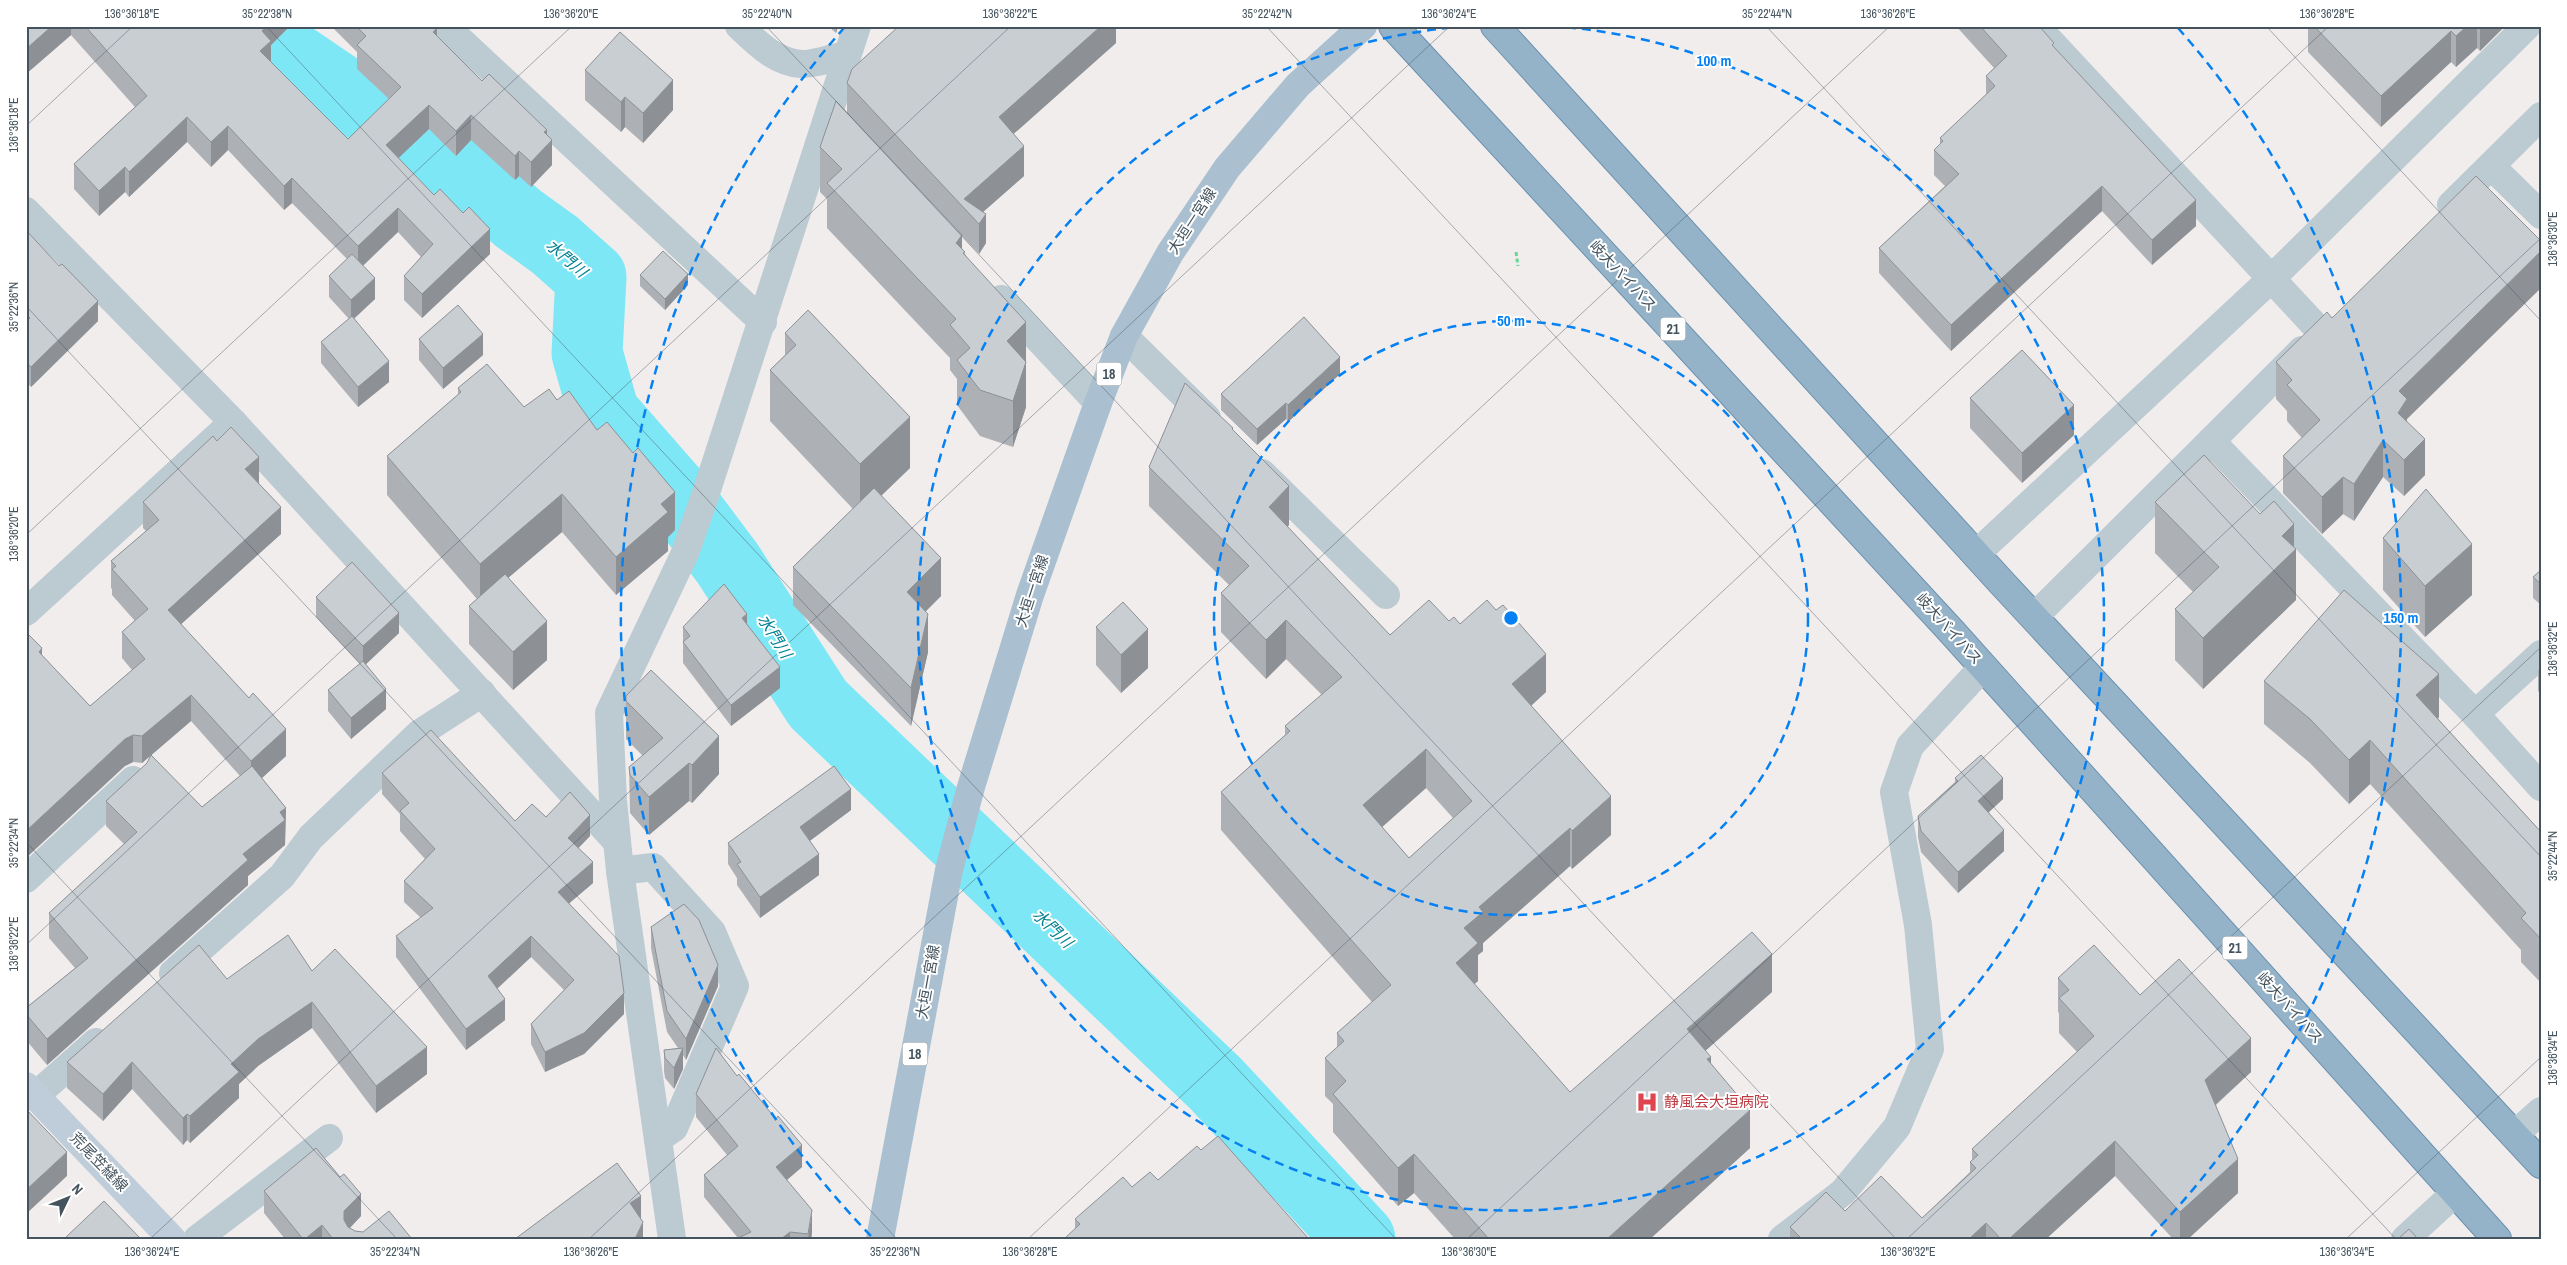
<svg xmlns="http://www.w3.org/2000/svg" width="2567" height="1265" font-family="'Archivo Narrow','Noto Sans JP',sans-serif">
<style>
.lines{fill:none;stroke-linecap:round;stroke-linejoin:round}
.river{stroke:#7ee7f5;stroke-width:71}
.trunk-casing{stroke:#6b91ae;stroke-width:30}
.path{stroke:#6bd597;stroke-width:3;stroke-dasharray:4 2.5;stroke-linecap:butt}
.minor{stroke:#bccad2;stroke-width:28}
.secondary{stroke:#becdd9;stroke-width:28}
.primary{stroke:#aac0d0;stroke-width:28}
.trunk{stroke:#94b3c9;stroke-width:28}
.wall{fill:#adb1b5;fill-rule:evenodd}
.shaded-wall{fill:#8d9094}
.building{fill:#c9ced3;stroke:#8d9094;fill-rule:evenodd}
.ticks{fill:none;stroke:#44535d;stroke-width:1;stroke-opacity:0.45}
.ring{fill:none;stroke:#0581f3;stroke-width:2.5;stroke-dasharray:9 6}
.labels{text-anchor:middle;stroke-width:4;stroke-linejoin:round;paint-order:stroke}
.shield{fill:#fff;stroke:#7c878e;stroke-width:1}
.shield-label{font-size:14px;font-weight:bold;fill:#44535d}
.street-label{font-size:15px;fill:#44535d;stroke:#fff}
.health-label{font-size:15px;fill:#be3a42;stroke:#fff;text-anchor:start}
.water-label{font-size:16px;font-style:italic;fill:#038293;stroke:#fff}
.centre{fill:#0581f3;stroke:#fff;stroke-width:2.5}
.ring-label{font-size:15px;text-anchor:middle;font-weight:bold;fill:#0581f3;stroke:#fff;stroke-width:4;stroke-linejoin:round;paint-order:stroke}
.neatline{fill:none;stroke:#44535d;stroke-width:2}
.ticks-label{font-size:12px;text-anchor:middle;fill:#44535d}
</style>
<rect width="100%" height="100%" fill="#f1eded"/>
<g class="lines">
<polyline class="river" points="252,26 273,44 376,114 410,132 446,158 519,219 555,245 591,277 587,353 604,413 680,500 728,564 818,704 1216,1084 1360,1239"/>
<g class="trunk-casing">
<g id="trunk">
<polyline points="1393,26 1952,632 2497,1239"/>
<polyline points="1495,26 2001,582 2541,1164"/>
</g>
</g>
<polyline class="path" points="1516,252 1518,266"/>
<g class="minor">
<polyline points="445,26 763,322"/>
<path d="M 739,26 C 757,43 775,62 801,64 C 815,65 833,57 847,55"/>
<polyline points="2036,26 2321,332"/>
<polyline points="2491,166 2541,215"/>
<polyline points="2451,205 2541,116"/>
<polyline points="26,211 233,422 617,842"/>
<polyline points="1001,299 1098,403"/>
<polyline points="1124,336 1207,418"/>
<polyline points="2302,350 2211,441 2475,714 2541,787"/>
<polyline points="1262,473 1386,595"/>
<polyline points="1976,554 2271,279 2527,26"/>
<polyline points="26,612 233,422"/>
<polyline points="2034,617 2211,441"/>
<polyline points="2475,714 2541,654"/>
<polyline points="620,871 653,867 712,932 735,986 674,1128 658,1139"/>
<polyline points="26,879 133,780"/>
<polyline points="173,973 282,876 311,837 420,733 482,693"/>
<polyline points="35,1096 96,1042"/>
<polyline points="2514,1135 2541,1111"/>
<polyline points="197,1239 329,1138"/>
<polyline points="672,1239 620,871 613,800 609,713 685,553 705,496 857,26"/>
<polyline points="1782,1239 1843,1192 1897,1127 1930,1049 1918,925 1894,792 1910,746 1983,667"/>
<polyline points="2405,1239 2455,1193"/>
</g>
<polyline class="secondary" points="26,1086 172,1239"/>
<polyline class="primary" points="880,1239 949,870 971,787 1030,595 1098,403 1124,336 1170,253 1227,168 1298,85 1363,26"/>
<use href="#trunk" class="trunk"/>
</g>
<g class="wall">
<polygon points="26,26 290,26 271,45 271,62 348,139 389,99 357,69 357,52 331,26 435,26 437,36 482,81 547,135 552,165 531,187 519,176 515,180 471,140 456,156 429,129 398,158 490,254 422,318 404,300 404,276 421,257 398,232 363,266 375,299 354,319 389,382 358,407 321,363 321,342 349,319 329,297 329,276 347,259 292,203 284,210 228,150 211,167 187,142 129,197 125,192 99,216 74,189 74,164 135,107 71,35 26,74"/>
<polygon points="828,26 838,26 836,33"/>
<polygon points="1116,26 1116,43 1013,134 1024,176 983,212 986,243 979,254 847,113 847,83"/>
<polygon points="1956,26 2039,26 2054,48 2196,226 2152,265 2102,211 1951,351 1879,273 1879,248 1945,186 1934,175 1934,150 1940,144 1940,138 1986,95 1986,76 1994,68"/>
<polygon points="2308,26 2503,26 2503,28 2480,51 2477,48 2456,67 2451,62 2381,127 2308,52"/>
<polygon points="585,70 673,110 643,143 625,127 621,132 585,100"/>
<polygon points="820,147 962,248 1026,367 1026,407 1013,447 980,436 957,405 957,379 950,370 950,358 827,228 827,199 820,192"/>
<polygon points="26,230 98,321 31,387 26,382"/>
<polygon points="640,275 688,285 665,310 640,286"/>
<polygon points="785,333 910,468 881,496 941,596 926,611 928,652 911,726 793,605 793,567 853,509 770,421 770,370 785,355"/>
<polygon points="419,339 483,355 443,389 419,360"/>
<polygon points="2276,362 2407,419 2407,421 2425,475 2404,496 2383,477 2354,521 2343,514 2322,534 2283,493 2283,456 2302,438 2287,421 2287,411 2276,399"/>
<polygon points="1340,374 1288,422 1286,419 1257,445 1221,410 1221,394"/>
<polygon points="458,388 524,407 557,400 597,430 675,530 668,537 668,551 616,595 562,532 508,578 547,660 513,690 469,644 469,606 477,599 387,495 387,456 458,395"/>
<polygon points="1970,398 2074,435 2022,483 1970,428"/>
<path d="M 1233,431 L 1289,525 L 1287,527 L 1390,635 L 1449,621 L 1460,624 L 1546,692 L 1531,706 L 1611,835 L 1572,869 L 1570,866 L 1483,943 L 1483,951 L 1478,955 L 1478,981 L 1474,984 L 1570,1092 L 1772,992 L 1705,1051 L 1750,1148 L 1650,1239 L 1455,1239 L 1414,1193 L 1398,1206 L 1333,1132 L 1333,1104 L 1325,1096 L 1325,1058 L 1337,1048 L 1337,1033 L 1372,1002 L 1221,830 L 1221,792 L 1285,735 L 1285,726 L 1322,695 L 1286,659 L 1266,679 L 1221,632 L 1221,593 L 1229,585 L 1149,506 L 1149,467 ZM 1426,788 L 1453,818 L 1409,858 L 1382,827 Z"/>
<polygon points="259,483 281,534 181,624 286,756 262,778 286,808 285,845 248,876 248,885 47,1065 26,1040 26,1008 75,968 49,938 49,913 124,844 106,826 106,801 202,807 240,776 191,721 142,763 133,762 125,766 42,656 90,706 132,670 122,658 122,632 135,621 112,595 112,589 111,588 111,561 146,531 143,528 143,502"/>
<polygon points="2155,502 2260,514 2294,548 2296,600 2203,689 2175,660 2175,609 2193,592 2155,553"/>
<polygon points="2383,538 2472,595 2425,637 2383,590"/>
<polygon points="2541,570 2541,605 2533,598 2533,577"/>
<polygon points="316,597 399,633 366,664 386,709 351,739 328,711 328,690 360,664 316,617"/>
<polygon points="747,624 780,688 731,726 683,663 683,627"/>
<polygon points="1096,627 1148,668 1121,693 1096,665"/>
<polygon points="2541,661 2541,694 2538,691 2538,670 2540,669 2540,662"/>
<polygon points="2264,681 2439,717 2438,719 2541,832 2541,983 2521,962 2521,950 2370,784 2349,804 2310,763 2264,724"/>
<polygon points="626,696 719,774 692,803 689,801 649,835 630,813 629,767 643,756 626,739"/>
<polygon points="382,773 515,821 546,817 590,836 578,848 593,883 569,903 624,1014 584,1054 545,1072 531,1044 531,1024 564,990 531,957 497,989 505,1020 466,1050 396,957 396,936 421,918 404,902 404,881 425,859 400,831 400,814 382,794"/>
<polygon points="1955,778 2003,799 1989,812 2004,851 1958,893 1921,852 1918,837 1918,816 1955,782"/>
<polygon points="851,810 810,841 819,875 760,918 737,885 737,878 728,864 728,843"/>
<polygon points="651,927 718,986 686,1060 683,1055 683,1069 674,1089 665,1078 664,1071 664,1050 678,1048 667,1032 651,948"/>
<polygon points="312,971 427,1074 376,1113 312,1028 258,1066 239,1084 239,1098 190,1143 187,1140 183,1145 132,1089 103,1121 67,1088 67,1062 227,979"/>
<polygon points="2058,978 2140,995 2251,1072 2216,1105 2238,1193 2188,1239 2173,1239 2115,1176 2046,1239 1790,1239 1790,1227 1845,1211 1922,1218 1970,1172 1970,1162 1972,1160 1972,1149 2077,1052 2059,1033 2059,1013 2058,1012"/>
<polygon points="696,1094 802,1167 787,1180 812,1233 811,1239 736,1239 738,1238 704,1197 704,1175 727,1155 696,1117"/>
<polygon points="1201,1150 1309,1239 1075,1229 1075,1219 1132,1187 1158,1180"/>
<polygon points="340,1177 361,1216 350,1228 355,1231 412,1239 285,1239 264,1213 264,1191"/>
</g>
<g class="shaded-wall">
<polygon points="52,26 71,26 71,35 26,74 26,49"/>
<polygon points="266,26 290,26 271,45 271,65 260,51 262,31"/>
<polygon points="836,26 838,26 836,33"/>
<polygon points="1101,26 1116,26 1116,43 999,147 999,117"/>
<polygon points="2467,26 2477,26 2477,48 2456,67 2456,36"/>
<polygon points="2480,26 2503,26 2503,28 2480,51"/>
<polygon points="437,28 437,53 433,32"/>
<polygon points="2451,31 2451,62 2381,127 2381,96"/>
<polygon points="673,80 673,110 643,143 643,113"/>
<polygon points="625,97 625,127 621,132 621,102"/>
<polygon points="429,105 429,129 386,170 386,145"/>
<polygon points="471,115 471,140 456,156 456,131"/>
<polygon points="187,117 187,142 129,197 129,172"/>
<polygon points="228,126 228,150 211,167 211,142"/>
<polygon points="547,130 547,146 552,140 552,165 531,187 531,162 544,132"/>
<polygon points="1024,146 1024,176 975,219 964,199"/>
<polygon points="519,151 519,176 515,180 515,156"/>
<polygon points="125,167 125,192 99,216 99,191"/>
<polygon points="292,178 292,203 284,210 284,186"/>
<polygon points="2102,186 2102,211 1951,351 1951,325"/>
<polygon points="2196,200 2196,226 2152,265 2152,240"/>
<polygon points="398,208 398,232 358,270 358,246"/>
<polygon points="986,214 986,243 979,254 979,224"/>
<polygon points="490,229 490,254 422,318 422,294"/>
<polygon points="962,235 962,280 956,243"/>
<polygon points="2541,251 2541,288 2407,419 2407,436 2398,413 2399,391"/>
<polygon points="688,274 688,285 665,310 665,299"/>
<polygon points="375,278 375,299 351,321 351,300"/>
<polygon points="98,301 98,321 31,387 31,367"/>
<polygon points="1026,322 1026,407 1013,447 1013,401 1007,341"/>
<polygon points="483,334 483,355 443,389 443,368"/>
<polygon points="1340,357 1340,374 1288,422 1288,405"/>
<polygon points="389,361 389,382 358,407 358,387"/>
<polygon points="1286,403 1286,419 1257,445 1257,429"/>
<polygon points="2074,405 2074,435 2022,483 2022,453"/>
<polygon points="910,417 910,468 860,516 860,464"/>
<polygon points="2425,439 2425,475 2404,496 2404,460"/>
<polygon points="2383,440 2383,477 2354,521 2354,484"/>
<polygon points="259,457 259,483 245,496 245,469"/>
<polygon points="2343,477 2343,514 2322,534 2322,497"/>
<polygon points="1289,486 1289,525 1269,546 1269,507"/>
<polygon points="675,492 675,530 668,537 668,551 616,595 616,557 661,504"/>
<polygon points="562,494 562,532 480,602 480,564"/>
<polygon points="281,507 281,534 168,636 168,610"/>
<polygon points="2294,524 2294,550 2296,549 2296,600 2203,689 2203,638 2282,536"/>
<polygon points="2472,544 2472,595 2425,637 2425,586"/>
<polygon points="941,558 941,596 907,630 907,592"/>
<polygon points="399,613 399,633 363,667 363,646"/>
<polygon points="747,614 747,635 742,618"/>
<polygon points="928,614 928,652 911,726 911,688"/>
<polygon points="1286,620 1286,659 1266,679 1266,640"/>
<polygon points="547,621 547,660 513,690 513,652"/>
<polygon points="1148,629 1148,668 1121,693 1121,655"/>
<polygon points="42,648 42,675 39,652"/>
<polygon points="1546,654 1546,692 1512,723 1512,684"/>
<polygon points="780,667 780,688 731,726 731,705"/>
<polygon points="2439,674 2439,717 2416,739 2416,695"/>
<polygon points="386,689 386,709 351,739 351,718"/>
<polygon points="191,695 191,721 142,763 142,736"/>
<polygon points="286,729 286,756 251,788 251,761"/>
<polygon points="133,735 133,762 125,766 26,858 26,831 125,739"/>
<polygon points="719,736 719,774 692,803 692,765"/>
<polygon points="2370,740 2370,784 2349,804 2349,760"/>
<polygon points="1426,749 1426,788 1363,844 1363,805"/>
<polygon points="689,763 689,801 649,835 649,797"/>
<polygon points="2003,778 2003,799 1978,822 1978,801"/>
<polygon points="851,789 851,810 800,848 800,827"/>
<polygon points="1611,796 1611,835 1572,869 1572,831"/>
<polygon points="286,808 285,845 248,876 248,885 47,1065 47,1039 243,854 280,812"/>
<polygon points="590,815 590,836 568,859 568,838"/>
<polygon points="1570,828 1570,866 1483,943 1483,951 1478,955 1478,981 1456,1001 1456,963 1464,928 1479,907"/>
<polygon points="2004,830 2004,851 1958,893 1958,872"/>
<polygon points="819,854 819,875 760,918 760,897"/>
<polygon points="593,862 593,883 558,913 558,892"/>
<polygon points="531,936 531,957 488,997 488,976"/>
<polygon points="1772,954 1772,992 1687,1067 1687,1029"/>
<polygon points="718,965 718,986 686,1060 686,1039"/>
<polygon points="624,993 624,1014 584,1054 545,1072 545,1052"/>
<polygon points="505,999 505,1020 466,1050 466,1029"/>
<polygon points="312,1002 312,1028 258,1066 239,1084 239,1098 190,1143 190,1116 231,1064 258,1039"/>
<polygon points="2251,1038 2251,1072 2205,1114 2205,1080"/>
<polygon points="427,1047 427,1074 376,1113 376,1086"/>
<polygon points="683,1048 683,1069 674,1089 674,1068"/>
<polygon points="1711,1057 1711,1095 1707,1059"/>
<polygon points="132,1062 132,1089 103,1121 103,1094"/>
<polygon points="1750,1110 1750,1148 1650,1239 1607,1239"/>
<polygon points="187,1114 187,1140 183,1145 183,1118"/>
<polygon points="2115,1141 2115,1176 2046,1239 2009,1239"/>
<polygon points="802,1145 802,1167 776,1189 776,1167"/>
<polygon points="67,1152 67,1176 26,1214 26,1190"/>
<polygon points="1414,1154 1414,1193 1398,1206 1398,1168"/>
<polygon points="2238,1159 2238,1193 2188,1239 2180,1239 2180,1212"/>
<polygon points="361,1194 361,1216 344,1234 344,1211"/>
<polygon points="641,1196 641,1218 630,1226 630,1203"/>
<polygon points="812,1210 812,1233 811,1239 808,1239"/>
<polygon points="643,1222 643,1239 635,1239"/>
<polygon points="1986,1223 1986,1239 1969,1239"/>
<polygon points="322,1225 322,1239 305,1239"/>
<polygon points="790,1232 790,1239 781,1239"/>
</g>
<g class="building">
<polygon points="26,26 52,26 26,49"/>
<polygon points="85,26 266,26 262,31 271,41 260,51 348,139 401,87 357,45 366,36 356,26 435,26 437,28 433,32 482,81 489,74 547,130 544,132 552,140 531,162 519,151 515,156 471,115 456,131 429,105 386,145 434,195 440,189 463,213 469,207 490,229 422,294 404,276 433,244 398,208 358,246 292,178 284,186 228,126 211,142 187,117 129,172 125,167 99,191 74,164 147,96"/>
<polygon points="899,26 1101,26 999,117 1024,146 964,199 986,214 979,224 847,83 852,69"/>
<polygon points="1980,26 2039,26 2054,43 2052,45 2196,200 2152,240 2102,186 1951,325 1879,248 1959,174 1934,150 1943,141 1940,138 1995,86 1986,76 2007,56"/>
<polygon points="2314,26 2467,26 2456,36 2451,31 2381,96"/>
<polygon points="620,32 673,80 643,113 625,97 621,102 585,70"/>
<polygon points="836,101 962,235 956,243 965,252 963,253 1026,322 1007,341 1026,362 1013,401 980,390 957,360 970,348 950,325 956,319 827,183 842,169 820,147"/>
<polygon points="2476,176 2541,241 2541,251 2399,391 2407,399 2398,413 2425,439 2404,460 2383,440 2354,484 2343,477 2322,497 2283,456 2320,420 2287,385 2292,380 2276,362 2327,312 2332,318"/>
<polygon points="26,230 59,266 62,264 98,301 31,367 26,362 26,321 30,318 26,314"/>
<polygon points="663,251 688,274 665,299 640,275"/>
<polygon points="352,254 375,278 351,300 329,276"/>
<polygon points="458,305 483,334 443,368 419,339"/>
<polygon points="808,310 910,417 860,464 770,370 796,345 785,333"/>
<polygon points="352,316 389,361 358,387 321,342"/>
<polygon points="1304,317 1340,357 1288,405 1286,403 1257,429 1221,394"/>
<polygon points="2022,350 2074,405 2022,453 1970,398"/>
<polygon points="487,364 524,407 549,389 557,400 569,391 597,430 607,422 633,453 638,448 675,492 661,504 668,512 616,557 562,494 480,564 387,456 461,392 458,388"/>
<path d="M 1185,383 L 1233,428 L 1232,429 L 1289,486 L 1269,507 L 1390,635 L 1429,600 L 1449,621 L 1454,617 L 1460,624 L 1487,600 L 1496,610 L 1503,605 L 1546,654 L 1512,684 L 1611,796 L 1572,831 L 1570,828 L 1479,907 L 1483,912 L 1464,928 L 1478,943 L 1456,963 L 1570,1092 L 1752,932 L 1772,954 L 1687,1029 L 1711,1057 L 1707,1059 L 1750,1110 L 1607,1239 L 1489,1239 L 1414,1154 L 1398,1168 L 1333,1094 L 1346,1081 L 1325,1058 L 1344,1041 L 1337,1033 L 1391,985 L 1221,792 L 1290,731 L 1285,726 L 1342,677 L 1286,620 L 1266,640 L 1221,593 L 1249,566 L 1149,467 ZM 1426,749 L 1472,801 L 1409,858 L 1363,805 Z"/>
<polygon points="231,427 259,457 245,469 281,507 168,610 249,698 253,693 286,729 251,761 191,695 142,736 133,735 125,739 26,831 26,632 42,648 39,652 90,706 145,659 122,632 148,609 112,569 116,566 111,561 159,520 143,502 213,436 217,441"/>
<polygon points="2204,455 2260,514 2274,501 2294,524 2282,536 2296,549 2203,638 2175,609 2219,567 2155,502"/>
<polygon points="874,488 941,558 907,592 928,614 911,688 793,567"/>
<polygon points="2426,489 2472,544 2425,586 2383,538"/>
<polygon points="352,562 399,613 363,646 316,597"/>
<polygon points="2541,570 2541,584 2533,577"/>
<polygon points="505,574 547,621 513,652 469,606"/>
<polygon points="724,584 747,614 742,618 780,667 731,705 683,642 690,636 683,627"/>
<polygon points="2344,590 2439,674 2416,695 2541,832 2541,939 2521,918 2526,913 2370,740 2349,760 2310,719 2264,681"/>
<polygon points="1123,602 1148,629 1121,655 1096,627"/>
<polygon points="363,661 386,689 351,718 328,690"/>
<polygon points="651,670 719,736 692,765 689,763 649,797 630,775 629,767 663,738 626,701 626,696"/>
<polygon points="431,730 515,821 532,804 546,817 570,792 590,815 568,838 593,862 558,892 619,956 624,993 584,1033 545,1052 531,1024 574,980 531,936 488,976 505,999 466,1029 396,936 433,908 404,881 435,849 400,811 409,803 382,773"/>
<polygon points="151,755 202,807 252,766 286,808 280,812 285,820 243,854 248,860 47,1039 26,1014 26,1008 88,958 49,913 137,832 106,801 147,763"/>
<polygon points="1981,755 2003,778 1978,801 2004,830 1958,872 1921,831 1918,816 1958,781 1955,778"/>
<polygon points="834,766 851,789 800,827 819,854 760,897 737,864 741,862 728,843"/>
<polygon points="684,904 699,920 718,965 686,1039 667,1011 651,927"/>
<polygon points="288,935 312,971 335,949 427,1047 376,1086 312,1002 258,1039 231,1064 239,1072 190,1116 187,1114 183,1118 132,1062 103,1094 67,1062 199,945 227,979"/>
<polygon points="2094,945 2140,995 2179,959 2251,1038 2205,1080 2238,1159 2180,1212 2115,1141 2009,1239 2001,1239 1986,1223 1969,1239 1802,1239 1790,1227 1826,1192 1845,1211 1881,1176 1922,1218 1976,1168 1970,1162 1978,1155 1972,1149 2094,1036 2059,998 2069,990 2058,978"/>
<polygon points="683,1048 674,1068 665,1058 664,1050"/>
<polygon points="716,1048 737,1076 739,1074 776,1119 778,1116 802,1145 776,1167 812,1210 808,1234 790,1232 781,1239 736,1239 751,1232 704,1175 738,1146 696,1094"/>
<polygon points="26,1109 67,1152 26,1190"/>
<polygon points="1218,1136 1309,1239 1064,1239 1080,1224 1075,1219 1123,1177 1132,1187 1150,1172 1158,1180 1197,1146 1201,1150"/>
<polygon points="316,1148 340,1177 344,1174 361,1194 344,1211 344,1220 348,1227 355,1231 363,1232 389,1211 412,1239 333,1239 322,1225 305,1239 303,1239 264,1191"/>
<polygon points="617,1163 641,1196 630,1203 643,1222 635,1239 515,1239"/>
<polygon points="104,1201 141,1239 64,1239"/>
<polygon points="2409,1229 2418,1239 2398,1239"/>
</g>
<path class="ticks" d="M 266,26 L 1396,1239M 766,26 L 1896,1239M 1266,26 L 2396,1239M 1766,26 L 2541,857M 2266,26 L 2541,321M 26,126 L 133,26M 26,306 L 897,1239M 26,535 L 572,26M 26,842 L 397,1239M 26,945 L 1011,26M 150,1239 L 1450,26M 589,1239 L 1890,26M 1028,1239 L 2329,26M 1467,1239 L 2541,238M 1907,1239 L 2541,647M 2346,1239 L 2541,1057"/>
<g class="ring">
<circle cx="1511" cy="618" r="297"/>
<path d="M1552 26A593 593 0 1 1 1470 26"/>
<path d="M871 1236A890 890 0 0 1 844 28M2178 28A890 890 0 0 1 2151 1236"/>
</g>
<defs>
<g id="hospital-bare" transform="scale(1.725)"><path d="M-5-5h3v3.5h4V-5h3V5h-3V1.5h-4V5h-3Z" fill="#e0444e" stroke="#fff" stroke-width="2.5" paint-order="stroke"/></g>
</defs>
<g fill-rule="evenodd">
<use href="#hospital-bare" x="1647" y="1102"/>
</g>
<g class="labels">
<g class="shield">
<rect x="1660.5" y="317.5" width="25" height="23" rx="4"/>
<rect x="1096.5" y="362.5" width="25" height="23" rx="4"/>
<rect x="2222.5" y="936.5" width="25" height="23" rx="4"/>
<rect x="902.5" y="1042.5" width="25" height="23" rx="4"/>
</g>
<g class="shield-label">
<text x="1673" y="334">21</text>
<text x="1109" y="379">18</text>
<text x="2235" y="953">21</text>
<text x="915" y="1059">18</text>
</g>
<g class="street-label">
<text transform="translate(1192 221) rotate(-57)" y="5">大垣一宮線</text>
<text transform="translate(1623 276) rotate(47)" y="5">岐大バイパス</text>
<text transform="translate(1032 591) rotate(-72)" y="5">大垣一宮線</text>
<text transform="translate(1949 629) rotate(48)" y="5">岐大バイパス</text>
<text transform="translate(928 982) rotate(-80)" y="5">大垣一宮線</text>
<text transform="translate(2290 1008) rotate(48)" y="5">岐大バイパス</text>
<text transform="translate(99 1162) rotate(46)" y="5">荒尾笠縫線</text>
</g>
<g class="health-label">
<text x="1664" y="1107">静風会大垣病院</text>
</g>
<g class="water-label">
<text transform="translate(567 258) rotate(41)" y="6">水門川</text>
<text transform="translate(775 636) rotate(58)" y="6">水門川</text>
<text transform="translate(1053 928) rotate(44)" y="6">水門川</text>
</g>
</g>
<circle cx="1511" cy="618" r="8" class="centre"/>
<g class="ring-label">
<text x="1714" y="66">100 m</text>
<text x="1511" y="326">50 m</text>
<text x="2401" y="623">150 m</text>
</g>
<rect width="2567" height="1265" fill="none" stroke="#ffffff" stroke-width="55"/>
<g transform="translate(68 1198) rotate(47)" stroke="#ffffff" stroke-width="4" paint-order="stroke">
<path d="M0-4L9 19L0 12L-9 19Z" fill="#44535d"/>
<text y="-8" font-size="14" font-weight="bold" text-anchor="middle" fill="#44535d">N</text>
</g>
<rect x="28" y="28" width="2512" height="1210" class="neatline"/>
<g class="ticks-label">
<text x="132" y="18">136°36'18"E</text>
<text x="267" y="18">35°22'38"N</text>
<text x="571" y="18">136°36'20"E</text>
<text x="767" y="18">35°22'40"N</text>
<text x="1010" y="18">136°36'22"E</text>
<text x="1267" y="18">35°22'42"N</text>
<text x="1449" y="18">136°36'24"E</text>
<text x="1767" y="18">35°22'44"N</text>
<text x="1888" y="18">136°36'26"E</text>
<text x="2327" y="18">136°36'28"E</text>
<text transform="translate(14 125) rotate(-90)" y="4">136°36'18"E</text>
<text transform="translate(2553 239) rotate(-90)" y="4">136°36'30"E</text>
<text transform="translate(14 307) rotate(-90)" y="4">35°22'36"N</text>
<text transform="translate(14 534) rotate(-90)" y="4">136°36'20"E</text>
<text transform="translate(2553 649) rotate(-90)" y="4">136°36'32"E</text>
<text transform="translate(14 843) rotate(-90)" y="4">35°22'34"N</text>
<text transform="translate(2553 856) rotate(-90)" y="4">35°22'44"N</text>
<text transform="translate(14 944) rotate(-90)" y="4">136°36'22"E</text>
<text transform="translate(2553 1058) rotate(-90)" y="4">136°36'34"E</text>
<text x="152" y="1256">136°36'24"E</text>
<text x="395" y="1256">35°22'34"N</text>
<text x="591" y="1256">136°36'26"E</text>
<text x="895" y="1256">35°22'36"N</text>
<text x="1030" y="1256">136°36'28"E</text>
<text x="1469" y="1256">136°36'30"E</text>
<text x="1908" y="1256">136°36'32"E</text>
<text x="2347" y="1256">136°36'34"E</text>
</g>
</svg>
